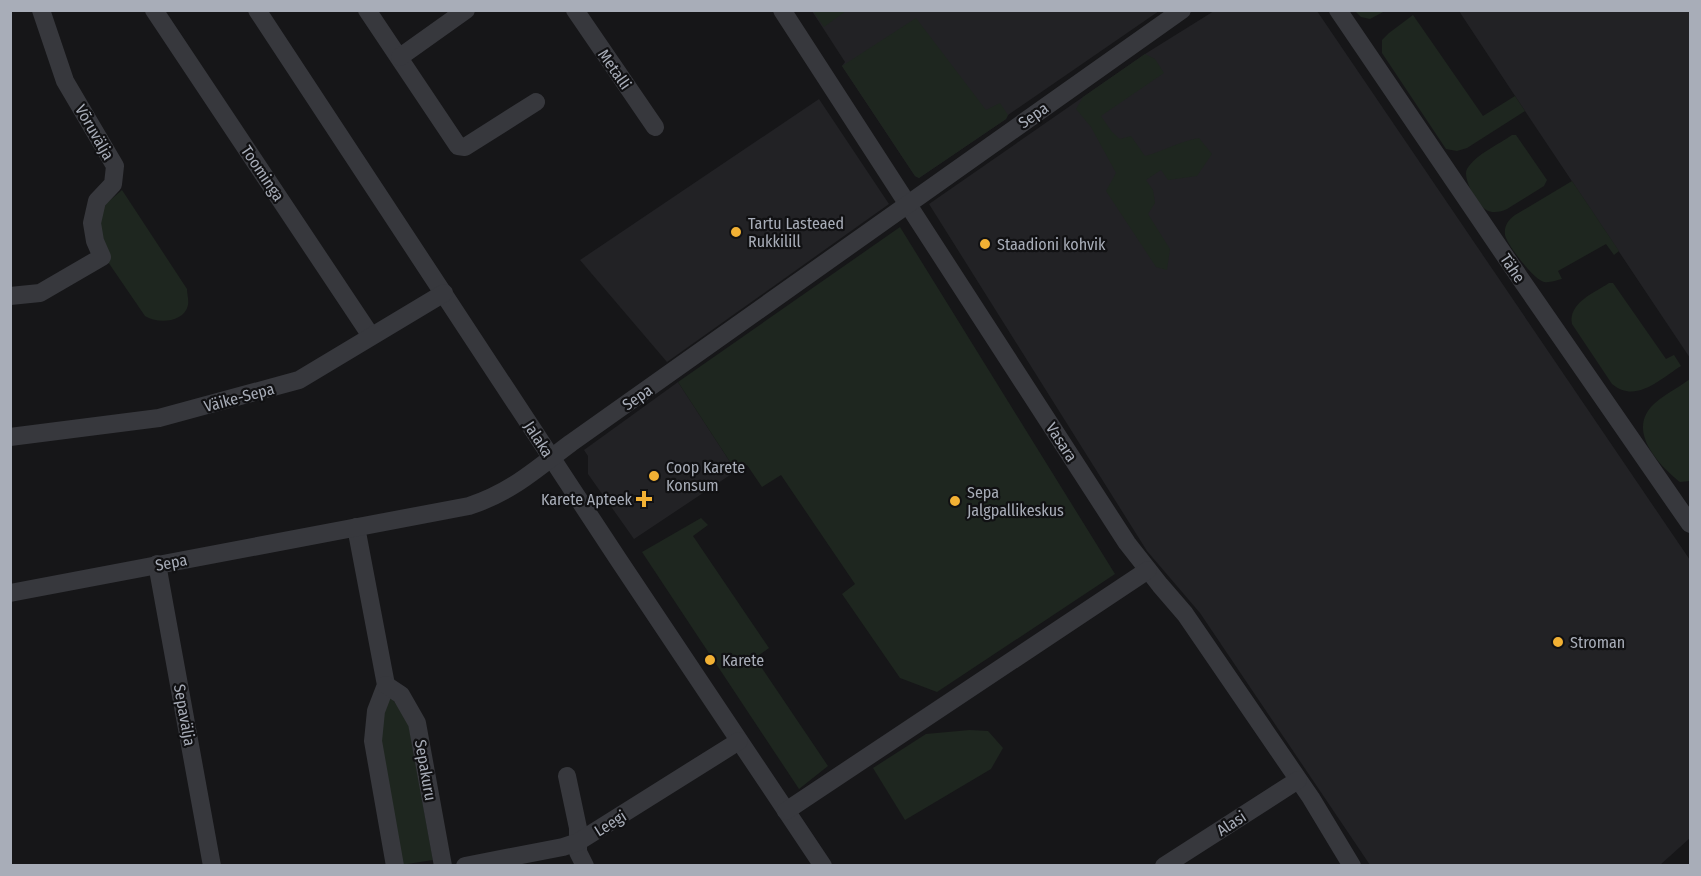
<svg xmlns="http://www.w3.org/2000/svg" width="1701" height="876" font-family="'Fira Sans Condensed',sans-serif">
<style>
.built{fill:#222225}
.green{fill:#1e261f}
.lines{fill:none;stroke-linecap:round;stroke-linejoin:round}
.minor{stroke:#37383d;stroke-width:18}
.poi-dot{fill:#f2b134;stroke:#111113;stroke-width:2}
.labels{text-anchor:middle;stroke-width:4.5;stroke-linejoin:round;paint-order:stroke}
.street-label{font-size:16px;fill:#a8adb8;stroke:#111113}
.poi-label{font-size:16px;fill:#a8adb8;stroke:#111113;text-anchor:start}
</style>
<rect width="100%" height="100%" fill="#161618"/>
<g class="built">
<polygon points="812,11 1159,11 1008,115 1006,119 919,178 915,176 842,66 845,62"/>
<polygon points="1214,11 1317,11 1690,560 1690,838 1660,865 1370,865 1200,613 1147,551 929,204 1145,54"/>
<polygon points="1459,11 1690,11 1690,358 1525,111"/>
<polygon points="819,99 889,204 667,362 580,260"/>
<polygon points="678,382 736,471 634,539 588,474 588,456 584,450"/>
</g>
<g class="green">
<polygon points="813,11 846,11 824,27"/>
<polygon points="1355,11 1385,11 1370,19 1361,17"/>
<polygon points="1413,15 1483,116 1515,96 1525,111 1467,148 1457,151 1446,149 1382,53 1382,40 1389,33"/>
<polygon points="916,18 986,110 1000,103 1008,115 1006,119 919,178 915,176 842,66"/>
<path d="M 1145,54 L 1155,59 L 1164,73 L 1101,116 L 1112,132 L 1120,139 L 1131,136 L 1145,156 C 1164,151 1180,141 1199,138 L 1212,154 L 1197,176 L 1168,180 L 1161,170 L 1146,180 L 1153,190 L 1155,203 L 1148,214 L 1170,249 L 1167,270 L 1156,267 L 1106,191 L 1116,173 L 1091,127 L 1076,109 L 1083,97 Z"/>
<path d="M 1512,135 L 1516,135 L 1547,180 L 1544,186 L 1507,209 C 1501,212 1491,214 1485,209 C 1477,204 1462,178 1467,169 C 1476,154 1498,145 1512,135 Z"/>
<path d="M 1572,181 L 1619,251 L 1614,255 L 1606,244 L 1558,271 L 1562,279 C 1557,280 1550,283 1544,282 C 1534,280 1507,245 1505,235 C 1504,226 1508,220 1515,215 Z"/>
<path d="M 122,190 L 187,289 C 187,294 189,300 188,305 C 184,323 157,324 145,316 L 106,259 L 99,214 L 107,203 Z"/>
<polygon points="900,227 1115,574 937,692 900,678 842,594 855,584 781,475 762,487 747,465 736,471 678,382"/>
<path d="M 1609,283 L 1613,283 L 1666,359 L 1674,355 L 1681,366 C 1660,379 1636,404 1612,384 L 1572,324 C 1568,303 1594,293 1609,283 Z"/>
<path d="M 1690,379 L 1690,481 L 1680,482 C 1660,466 1628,433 1651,407 C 1661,396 1678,388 1690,379 Z"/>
<polygon points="701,518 708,525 693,536 769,648 755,658 828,766 799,789 642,552"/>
<polygon points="390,697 407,716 433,860 401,865 380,740 381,715"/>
<polygon points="970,730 988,731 1003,748 991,769 905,820 873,768 926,734"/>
</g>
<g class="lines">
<g class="minor">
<polyline points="154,10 371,336"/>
<polyline points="257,10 618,559 823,866"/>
<polyline points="367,10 458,146 465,147 536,102"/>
<polyline points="575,10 655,127"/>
<polyline points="782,10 1127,543 1160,585 1185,614 1311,798 1352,866"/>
<polyline points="1338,10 1522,281 1690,524"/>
<polyline points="400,57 466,10"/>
<polyline points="10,296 40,293 102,257 95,241 92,223 97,201 113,184 115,166 65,81 41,10"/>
<polyline points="10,437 159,418 299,380 444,293"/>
<polyline points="356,527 386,685 376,711 373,741 395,866"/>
<polyline points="157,564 212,866"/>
<path d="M 10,593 L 469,506 C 512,492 536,469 571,443 L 1182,10"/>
<polyline points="386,685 401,695 417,723 443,866"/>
<polyline points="567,776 578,828 578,852 585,866"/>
<polyline points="786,811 1148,570"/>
<polyline points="465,866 563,847 578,842 739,741"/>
<polyline points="1164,866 1298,780"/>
</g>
</g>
<g class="poi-dot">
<circle cx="736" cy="232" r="6"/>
<circle cx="985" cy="244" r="6"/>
<circle cx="654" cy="476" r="6"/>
<path d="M641 490h6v6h6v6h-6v6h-6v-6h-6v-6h6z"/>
<circle cx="955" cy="501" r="6"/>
<circle cx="1558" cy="642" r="6"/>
<circle cx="710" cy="660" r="6"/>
</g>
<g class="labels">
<g class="street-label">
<text transform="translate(615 69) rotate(55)" y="6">Metalli</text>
<text transform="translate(1033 115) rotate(-35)" y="6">Sepa</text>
<text transform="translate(95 132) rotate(60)" y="6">Võruvälja</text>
<text transform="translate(263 173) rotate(56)" y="6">Toominga</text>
<text transform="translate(1513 268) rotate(56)" y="6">Tähe</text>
<text transform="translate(239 397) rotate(-15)" y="6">Väike-Sepa</text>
<text transform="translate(637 397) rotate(-35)" y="6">Sepa</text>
<text transform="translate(539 439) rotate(57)" y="6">Jalaka</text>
<text transform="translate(1062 442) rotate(57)" y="6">Vasara</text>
<text transform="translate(171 562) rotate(-11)" y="6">Sepa</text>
<text transform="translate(185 715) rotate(80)" y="6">Sepavälja</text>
<text transform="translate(426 770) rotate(80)" y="6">Sepakuru</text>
<text transform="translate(610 823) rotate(-32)" y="6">Leegi</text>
<text transform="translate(1231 823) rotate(-33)" y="6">Alasi</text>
</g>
<g class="poi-label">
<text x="748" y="229">Tartu Lasteaed<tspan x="748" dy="18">Rukkilill</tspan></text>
<text x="997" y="250">Staadioni kohvik</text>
<text x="666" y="473">Coop Karete<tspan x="666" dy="18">Konsum</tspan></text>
<text x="967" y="498">Sepa<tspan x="967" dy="18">Jalgpallikeskus</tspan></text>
<text x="632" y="505" text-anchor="end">Karete Apteek</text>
<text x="1570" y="648">Stroman</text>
<text x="722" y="666">Karete</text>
</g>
</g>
<rect width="1701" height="876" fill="none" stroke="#a8adb8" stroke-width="24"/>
</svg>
